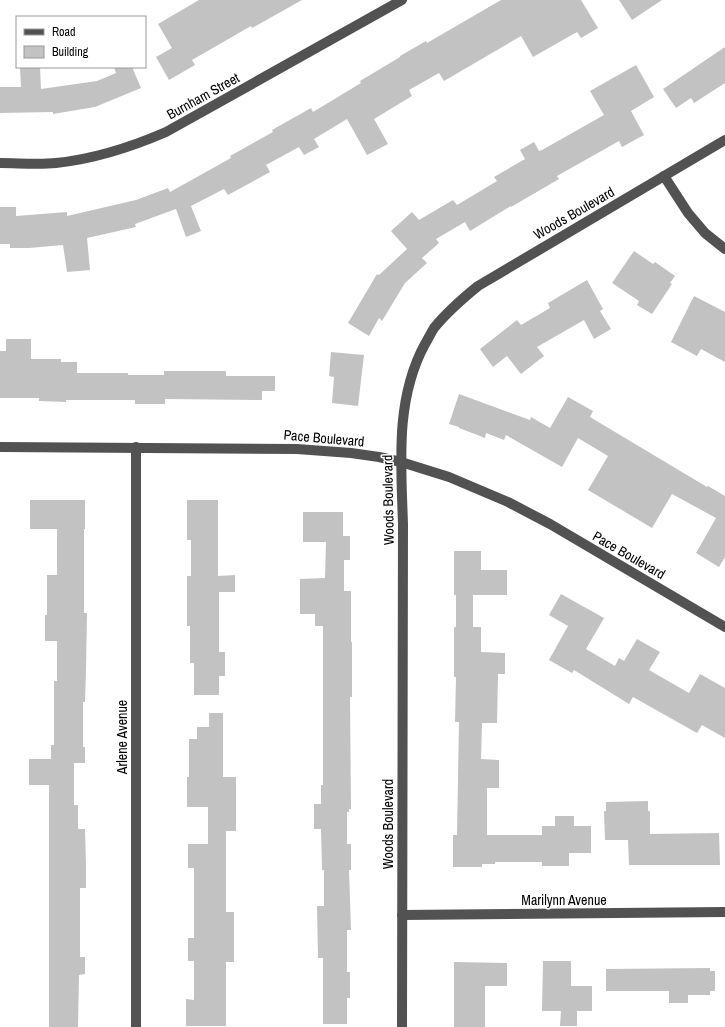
<svg xmlns="http://www.w3.org/2000/svg" width="725" height="1027" font-family="'Archivo Narrow',sans-serif">
<style>
.building{fill:#c2c2c2}
.lines{fill:none;stroke-linecap:round;stroke-linejoin:round}
.minor{stroke:#525252;stroke-width:10}
.labels{text-anchor:middle;stroke-width:3;stroke-linejoin:round;paint-order:stroke}
.street-label{font-size:14px;fill:#000;stroke:#fff}
</style>
<rect width="100%" height="100%" fill="#fff"/>
<g class="building">
<polygon points="199,0 302,0 252,28 251,26 192,60 195,65 169,80 156,57 172,48 158,24"/>
<polygon points="501,0 581,0 598,28 581,38 577,32 533,57 521,36 444,81 439,73 409,90 412,96 374,119 388,144 367,155 347,119 314,139 319,147 304,155 299,147 266,165 270,172 228,195 224,189 191,206 201,231 186,237 176,209 135,224 136,227 87,238 90,270 67,272 63,245 29,248 10,248 10,244 0,244 0,207 16,207 16,216 67,212 67,216 136,200 168,188 170,192 231,158 230,156 273,132 272,130 311,108 313,112 361,83 360,81 400,57 400,56 426,41 427,43"/>
<polygon points="619,0 662,0 632,20"/>
<polygon points="725,47 725,83 694,103 691,98 676,108 663,89"/>
<polygon points="636,65 654,97 631,111 644,135 622,147 619,141 557,176 559,179 511,207 511,206 470,231 465,222 436,239 439,243 422,258 427,263 405,283 382,321 379,318 369,336 348,323 377,274 379,275 407,249 391,231 412,212 419,220 453,200 457,205 497,181 494,177 525,159 520,150 534,142 539,151 542,150 604,115 590,91"/>
<polygon points="20,67 40,67 41,89 97,81 116,73 114,67 132,67 141,88 95,107 53,114 53,112 0,113 0,87 21,87"/>
<polygon points="634,251 653,264 655,262 675,276 670,283 672,284 652,314 637,305 639,301 612,283"/>
<polygon points="587,280 603,309 600,311 611,329 594,339 584,320 537,347 544,356 521,374 507,356 493,367 480,349 517,320 521,325 550,308 548,303"/>
<polygon points="694,296 725,312 725,362 701,349 697,356 671,342"/>
<polygon points="6,339 31,339 31,359 61,359 61,362 77,362 77,373 128,373 128,375 164,375 164,371 226,371 226,376 275,376 275,391 262,391 262,400 165,399 165,404 135,404 135,400 66,400 66,402 39,401 39,398 0,398 0,351 6,351"/>
<polygon points="331,352 364,355 358,406 332,403 334,377 329,376"/>
<polygon points="459,394 530,420 531,417 550,428 568,397 593,411 590,417 707,487 708,486 725,496 725,557 719,567 696,553 716,518 672,494 652,528 588,490 608,456 578,438 562,467 506,435 504,440 486,433 485,438 459,428 459,427 449,424"/>
<polygon points="30,500 85,500 85,529 84,529 84,613 87,613 86,669 85,702 83,702 83,747 85,747 85,763 74,763 74,805 78,805 78,829 85,829 86,865 86,888 80,888 80,957 85,957 85,974 79,975 78,1027 49,1027 49,785 29,785 29,759 51,759 51,745 54,745 54,681 57,681 57,641 45,641 45,615 47,615 47,575 57,575 57,529 30,529"/>
<polygon points="187,500 218,500 218,576 235,575 235,592 219,592 219,652 225,652 225,676 219,676 219,695 194,695 194,663 190,663 190,626 187,626 187,576 191,576 191,540 187,540"/>
<polygon points="303,512 343,512 343,536 350,536 350,560 344,560 344,591 351,591 351,642 352,642 352,697 350,697 351,809 349,809 349,812 347,812 347,844 351,844 351,870 349,870 351,930 347,930 347,972 350,972 350,998 347,998 347,1024 323,1024 323,958 318,958 317,906 324,906 324,870 322,870 321,829 314,829 314,804 321,804 321,785 323,785 323,626 315,626 315,614 300,614 300,579 325,578 326,542 303,542"/>
<polygon points="454,551 481,551 481,570 507,570 507,595 473,595 473,627 481,627 481,652 505,653 505,674 498,674 497,723 482,723 481,759 499,760 499,788 487,788 487,835 542,835 542,826 555,826 555,816 574,816 574,826 591,826 591,853 569,853 569,866 542,866 542,862 495,862 495,864 482,864 482,867 453,867 453,835 457,835 459,722 455,722 456,677 454,677 454,627 456,627 456,595 454,595"/>
<polygon points="561,594 604,618 586,649 615,666 619,658 624,661 637,639 660,652 649,670 689,693 700,674 725,688 725,738 702,725 697,733 633,697 629,704 574,670 572,673 549,660 568,626 549,615"/>
<polygon points="209,713 223,713 223,777 236,777 236,831 226,831 226,912 234,912 234,962 226,962 226,1026 186,1026 186,999 194,1000 194,961 188,961 188,938 194,938 194,868 188,868 188,844 208,844 208,807 187,807 187,777 189,777 189,739 197,739 197,727 209,727"/>
<polygon points="648,801 648,811 650,811 650,834 719,833 720,865 629,865 628,840 605,840 604,811 606,811 606,802"/>
<polygon points="543,961 571,961 571,986 592,986 592,1011 577,1011 577,1026 560,1026 561,1011 542,1011"/>
<polygon points="454,962 507,963 507,986 485,986 485,1027 454,1027"/>
<polygon points="710,968 710,971 715,971 715,991 710,991 710,995 688,995 688,1003 669,1003 669,991 606,991 606,969"/>
</g>
<g class="lines">
<g class="minor">
<path d="M 0,163 C 18,163 38,165 56,163 C 95,159 129,148 166,132 L 402,0"/>
<polyline points="664,176 688,213 705,233 725,249"/>
<polyline points="0,447 297,449 351,453 379,457 401,462 449,477 508,502 550,524 725,627"/>
<polyline points="136,447 136,1027"/>
<polyline points="402,915 725,912"/>
<path d="M 402,1027 L 403,524 C 401,463 395,399 425,344 C 428,339 431,333 434,328 C 447,312 462,299 478,286 L 725,140"/>
</g>
</g>
<g class="labels">
<g class="street-label">
<text transform="translate(203 96) rotate(-29)" y="5">Burnham Street</text>
<text transform="translate(574 213) rotate(-30)" y="5">Woods Boulevard</text>
<text transform="translate(324 438) rotate(5)" y="5">Pace Boulevard</text>
<text transform="translate(388 500) rotate(-91)" y="5">Woods Boulevard</text>
<text transform="translate(629 555) rotate(30)" y="5">Pace Boulevard</text>
<text transform="translate(122 737) rotate(-90)" y="5">Arlene Avenue</text>
<text transform="translate(388 824) rotate(-90)" y="5">Woods Boulevard</text>
<text x="564" y="905">Marilynn Avenue</text>
</g>
</g>
<rect x="16" y="16" width="130" height="52" fill="#ffffff" stroke="#999999"/>
<rect x="24" y="29" width="20" height="6" fill="#525252" stroke="#999999"/>
<text x="52" y="36" font-size="12" fill="#000000">Road</text>
<rect x="24" y="46" width="20" height="12" fill="#c2c2c2" stroke="#999999"/>
<text x="52" y="56" font-size="12" fill="#000000">Building</text>
</svg>
